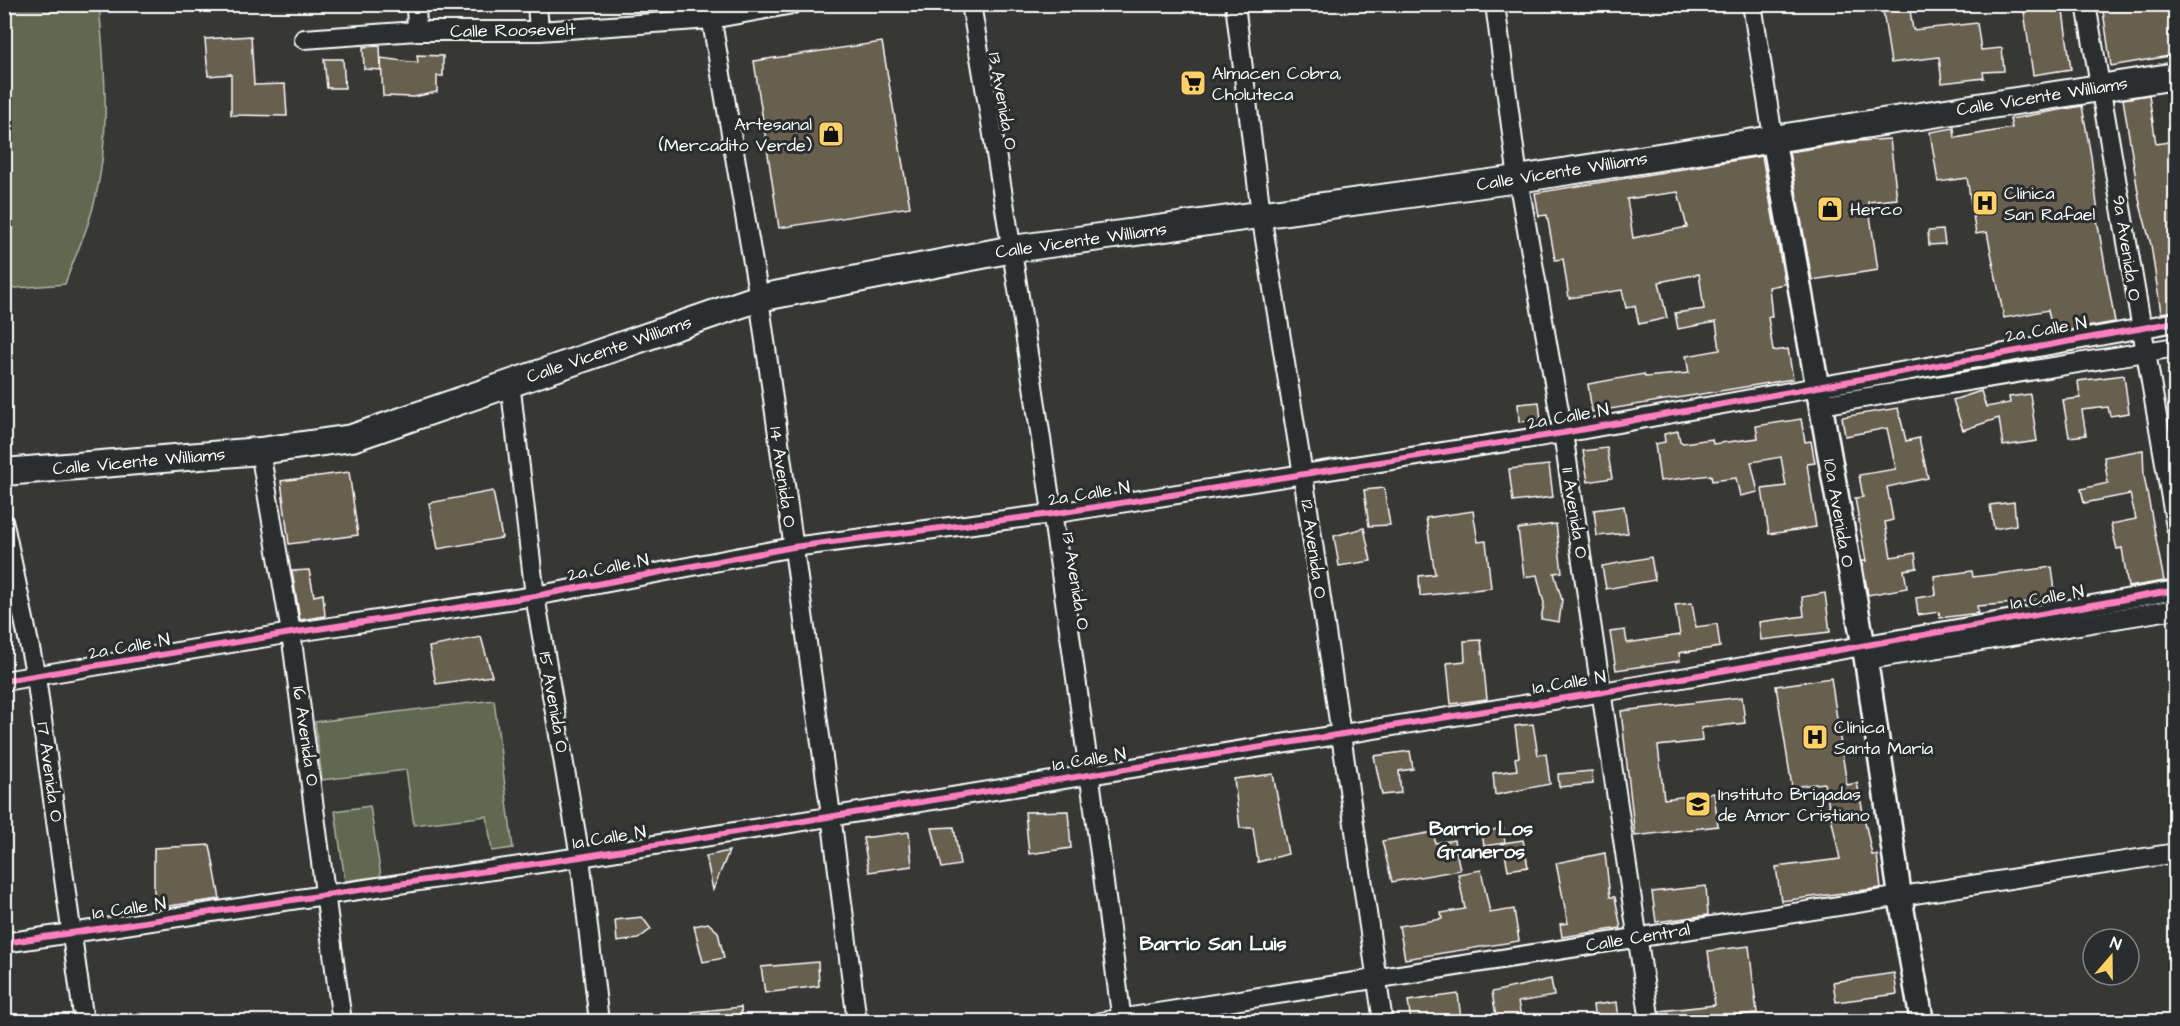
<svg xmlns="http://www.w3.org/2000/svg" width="2180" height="1026" font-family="'Architects Daughter',sans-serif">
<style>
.green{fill:#61684f;stroke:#b0b4a7;stroke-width:1.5}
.building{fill:#695e50;stroke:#fff;stroke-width:1.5;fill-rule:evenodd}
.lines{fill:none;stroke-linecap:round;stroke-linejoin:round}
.minor-casing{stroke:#fff;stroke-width:22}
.tertiary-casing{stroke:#fff;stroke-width:27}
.secondary-casing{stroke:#fff;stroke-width:30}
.minor{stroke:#2a2d2e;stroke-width:18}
.tertiary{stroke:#2a2d2e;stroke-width:22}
.secondary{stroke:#2a2d2e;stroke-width:26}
.cycleway-casing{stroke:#2a2d2e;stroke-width:10}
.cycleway{stroke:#ff80c0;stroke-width:6}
.labels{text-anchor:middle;stroke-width:6;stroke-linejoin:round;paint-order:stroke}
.street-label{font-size:18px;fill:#fff;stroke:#2a2d2e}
.poi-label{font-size:18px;fill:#fff;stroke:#2a2d2e;text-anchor:start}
.neighbourhood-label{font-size:20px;font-weight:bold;fill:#fff;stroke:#2a2d2e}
</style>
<rect width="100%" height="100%" fill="#373735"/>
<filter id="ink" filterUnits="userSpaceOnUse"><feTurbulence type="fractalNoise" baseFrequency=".0167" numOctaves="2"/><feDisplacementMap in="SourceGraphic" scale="12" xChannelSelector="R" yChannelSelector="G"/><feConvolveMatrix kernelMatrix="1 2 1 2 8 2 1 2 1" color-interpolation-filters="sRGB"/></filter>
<g filter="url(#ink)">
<g class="green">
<path d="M 5,4 L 99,5 C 106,78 112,153 88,224 C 81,244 72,264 65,284 L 5,289 Z"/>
<polygon points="494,700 513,848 492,851 487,816 414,825 406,770 322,780 315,722"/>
<polygon points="370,806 381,876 345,881 335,811"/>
</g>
<g class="building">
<polygon points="1882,4 1909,4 1913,30 1977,23 1981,50 2002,48 2004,71 1983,72 1984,78 1942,83 1939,57 1891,63"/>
<polygon points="2023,4 2062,4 2071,69 2033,75"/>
<polygon points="2102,4 2175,4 2175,55 2111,66"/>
<polygon points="251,36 254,85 285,84 287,116 231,115 231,74 208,76 205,39"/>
<polygon points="882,42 910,207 779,228 754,61"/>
<polygon points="380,46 381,70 364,69 363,47"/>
<polygon points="417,55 443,56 443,76 437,76 437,92 414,97 383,96 381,58 418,63"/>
<polygon points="324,59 343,59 345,88 327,88"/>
<polygon points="2149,95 2156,144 2175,141 2175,242 2168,243 2175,290 2175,311 2161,313 2151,245 2140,204 2123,99"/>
<polygon points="2082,106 2091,156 2098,213 2096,214 2115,322 2053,333 2048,310 2004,318 1987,232 1976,234 1967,178 1938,182 1930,132 1954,128 1955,138 2012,128 2010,119"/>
<polygon points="1890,139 1897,199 1868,202 1878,270 1812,280 1789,152 1859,141"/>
<path d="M 1762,156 L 1785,284 L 1769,287 L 1772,317 L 1768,317 L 1773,351 L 1788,349 L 1793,379 L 1592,412 L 1588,384 L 1644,374 L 1645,377 L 1689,373 L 1686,356 L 1720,350 L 1716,322 L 1678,329 L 1675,313 L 1704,309 L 1699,274 L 1659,282 L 1667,318 L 1639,324 L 1635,306 L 1626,308 L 1622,290 L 1569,298 L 1563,259 L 1555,260 L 1547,215 L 1539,216 L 1535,193 ZM 1678,192 L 1687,227 L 1633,238 L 1627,199 Z"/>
<polygon points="1943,230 1945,244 1929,245 1928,231"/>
<polygon points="2124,375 2129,413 2110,416 2108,407 2082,410 2086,435 2069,437 2063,400 2080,398 2078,381"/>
<polygon points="1981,391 1986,407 2010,403 2009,397 2030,394 2037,441 2003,446 1999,418 1963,430 1953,400"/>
<polygon points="1539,402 1541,420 1519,422 1518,404"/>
<polygon points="1898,408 1906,441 1919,438 1928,478 1887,487 1893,520 1885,522 1891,557 1915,553 1917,568 1904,570 1907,588 1868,595 1862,561 1866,561 1855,498 1863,497 1859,475 1896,469 1887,428 1845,436 1842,417"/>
<polygon points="1801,419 1805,442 1811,441 1815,463 1807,464 1816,527 1769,534 1762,489 1786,486 1781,457 1751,462 1758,492 1740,496 1736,478 1712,481 1711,475 1660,481 1655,444 1665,442 1664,434 1678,431 1680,441 1683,443 1712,439 1713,444 1758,438 1756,426"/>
<polygon points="1607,448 1612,478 1588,482 1583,451"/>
<polygon points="2143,450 2144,476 2164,581 2128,587 2122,548 2117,549 2111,524 2136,519 2130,494 2084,503 2081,489 2108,483 2104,457"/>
<polygon points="1549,465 1553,497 1513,502 1509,469"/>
<polygon points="349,472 358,535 289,544 281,481"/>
<polygon points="1384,488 1390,525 1369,526 1364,490"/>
<polygon points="493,491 502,538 438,549 429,503"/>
<polygon points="2014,502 2016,525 1994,529 1990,505"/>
<polygon points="1624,506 1628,533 1597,536 1594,510"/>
<polygon points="1473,511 1478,542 1486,541 1491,588 1420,596 1419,576 1435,574 1426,518"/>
<polygon points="1556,524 1562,572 1554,573 1562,600 1559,622 1541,619 1544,603 1537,575 1524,577 1518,529"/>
<polygon points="1364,528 1371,561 1339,566 1334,536"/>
<polygon points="1651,557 1655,580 1606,589 1602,566"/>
<polygon points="2052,567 2056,600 1977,606 1978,613 1940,618 1939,612 1918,615 1916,598 1936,595 1934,576 1972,571 1973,577"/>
<polygon points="309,570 314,596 323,594 325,616 300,620 292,571"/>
<polygon points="1825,593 1830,632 1761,640 1759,622 1804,616 1802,597"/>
<polygon points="1692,603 1696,627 1717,624 1720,647 1679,653 1680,661 1616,670 1610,632 1625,630 1627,643 1680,635 1675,605"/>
<polygon points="481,637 492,676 436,684 429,647"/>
<polygon points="1481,640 1487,699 1451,704 1447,663 1465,661 1464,641"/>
<polygon points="1831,678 1847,785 1857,783 1872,855 1877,855 1881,888 1781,901 1776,867 1840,859 1824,783 1792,787 1776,686"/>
<polygon points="1742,697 1745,723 1701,728 1702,741 1658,746 1664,799 1714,793 1718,826 1635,836 1621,711"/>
<polygon points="1533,724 1538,755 1546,754 1550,784 1495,795 1493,773 1517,770 1515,758 1519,757 1515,726"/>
<polygon points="1410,751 1413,769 1399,771 1401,793 1382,795 1374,756"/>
<polygon points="1592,771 1593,784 1559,787 1558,774"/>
<polygon points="1273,774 1288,854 1258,862 1253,828 1240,828 1234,779"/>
<polygon points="1068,811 1071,848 1029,854 1025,812"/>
<polygon points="954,827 960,865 942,868 932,828"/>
<polygon points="1503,828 1505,843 1484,846 1482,832"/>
<polygon points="909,832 912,866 869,872 863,838"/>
<polygon points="1434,832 1435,843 1454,840 1460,870 1392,882 1382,841"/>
<polygon points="1523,840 1528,867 1508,870 1503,843"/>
<polygon points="210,845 220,899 154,908 154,848"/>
<polygon points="729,851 713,890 706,856"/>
<polygon points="1605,853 1610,897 1615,897 1621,928 1562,937 1560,924 1568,923 1556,863"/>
<polygon points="1481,870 1490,913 1514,909 1519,941 1405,959 1399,926 1442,919 1441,913 1465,909 1458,874"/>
<polygon points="1706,886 1708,915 1656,922 1652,892"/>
<polygon points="642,917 651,929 638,939 617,942 615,920"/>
<polygon points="708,923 718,932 724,958 703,962 694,926"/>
<polygon points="1749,946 1757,1013 1729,1016 1730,1022 1661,1022 1660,1011 1715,1005 1708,951"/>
<polygon points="818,962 819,986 765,993 761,967"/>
<polygon points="1894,973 1897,994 1836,1002 1833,982"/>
<polygon points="1551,979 1554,996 1518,1002 1522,1022 1497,1022 1492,992"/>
<polygon points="1458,994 1461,1019 1411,1022 1408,1001"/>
<polygon points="1617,1002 1619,1022 1595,1022 1593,1005"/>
<polygon points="741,1007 742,1022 692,1022 692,1012"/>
</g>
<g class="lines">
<g class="minor-casing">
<g id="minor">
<polyline points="416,4 417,31"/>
<polyline points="537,4 539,31"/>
<polyline points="709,4 759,298 831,815 857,1022"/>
<path d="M 971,4 C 1029,342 1079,682 1122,1022"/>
<polyline points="1235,4 1261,214 1303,475 1383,1022"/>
<polyline points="1495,4 1518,179 1563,433 1650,1022"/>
<polyline points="1752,4 1773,137"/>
<polyline points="2086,4 2176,527"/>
<polyline points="304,39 417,31 539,31 711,19 793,4"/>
<polyline points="510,382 535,596 580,857 599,1022"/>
<polyline points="1820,405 2176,347"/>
<polyline points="260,451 291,633 342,1022"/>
<polyline points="4,524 36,677 84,1022"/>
<polyline points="1866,660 2176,609"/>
<polyline points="4,681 291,633 535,596 793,547 1051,514 1563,433 2176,322"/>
<polyline points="4,943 580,857 1603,692 2176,590"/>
<polyline points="1100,1022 2176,853"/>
</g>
</g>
<g class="tertiary-casing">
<polyline id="tertiary" points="1773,137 1866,660 1900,896 1922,1022"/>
</g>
<g class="secondary-casing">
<polyline id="secondary" points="4,472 260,451 352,438 759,298 1013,249 1518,179 2176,76"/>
</g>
<use href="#minor" class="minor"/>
<use href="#tertiary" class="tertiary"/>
<use href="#secondary" class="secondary"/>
<g class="cycleway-casing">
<g id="cycleway">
<polyline points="4,681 291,633 535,596 793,547 1051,514 1563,433 2176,322"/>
<polyline points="4,943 580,857 1603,692 2176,590"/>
</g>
</g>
<use href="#cycleway" class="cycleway"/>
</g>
</g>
<defs>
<g id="supermarket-square" transform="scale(1.35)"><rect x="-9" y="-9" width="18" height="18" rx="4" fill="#ffd166" stroke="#2a2d2e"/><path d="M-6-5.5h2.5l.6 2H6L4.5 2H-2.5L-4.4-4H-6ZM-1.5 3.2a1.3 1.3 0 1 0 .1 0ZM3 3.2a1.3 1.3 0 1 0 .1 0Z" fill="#111"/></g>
<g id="shop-square" transform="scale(1.35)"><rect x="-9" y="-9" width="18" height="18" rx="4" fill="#ffd166" stroke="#2a2d2e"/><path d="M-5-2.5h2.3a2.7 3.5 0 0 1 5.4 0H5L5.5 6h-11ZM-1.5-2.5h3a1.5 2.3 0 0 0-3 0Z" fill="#111"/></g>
<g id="hospital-square" transform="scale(1.35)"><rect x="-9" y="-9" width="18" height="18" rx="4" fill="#ffd166" stroke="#2a2d2e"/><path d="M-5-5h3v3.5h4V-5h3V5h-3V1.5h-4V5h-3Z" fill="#111"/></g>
<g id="school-square" transform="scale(1.35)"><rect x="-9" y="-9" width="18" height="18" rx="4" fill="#ffd166" stroke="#2a2d2e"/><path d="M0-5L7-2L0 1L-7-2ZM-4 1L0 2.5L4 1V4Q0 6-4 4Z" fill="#111"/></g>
</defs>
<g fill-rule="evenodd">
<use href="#supermarket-square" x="1193" y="83"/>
<use href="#shop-square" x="831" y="134"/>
<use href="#hospital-square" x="1985" y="203"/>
<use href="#shop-square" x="1830" y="209"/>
<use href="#hospital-square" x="1815" y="737"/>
<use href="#school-square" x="1698" y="804"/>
</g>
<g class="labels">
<g class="street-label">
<text transform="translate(513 30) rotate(-1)" y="6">Calle Roosevelt</text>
<text transform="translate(2042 96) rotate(-9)" y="6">Calle Vicente Williams</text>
<text transform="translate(1003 101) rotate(80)" y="6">13 Avenida O</text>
<text transform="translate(1562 171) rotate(-9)" y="6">Calle Vicente Williams</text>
<text transform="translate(1081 240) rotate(-8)" y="6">Calle Vicente Williams</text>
<text transform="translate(2127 248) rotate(81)" y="6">9a Avenida O</text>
<text transform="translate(2046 329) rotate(-10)" y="6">2a Calle N</text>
<text transform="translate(609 349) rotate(-19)" y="6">Calle Vicente Williams</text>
<text transform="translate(1568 416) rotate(-10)" y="6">2a Calle N</text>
<text transform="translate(139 461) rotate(-5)" y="6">Calle Vicente Williams</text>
<text transform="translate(783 477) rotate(82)" y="6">14 Avenida O</text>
<text transform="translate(1089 493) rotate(-9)" y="6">2a Calle N</text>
<text transform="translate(1575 513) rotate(81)" y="6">11 Avenida O</text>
<text transform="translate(1839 513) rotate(80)" y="6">10a Avenida O</text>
<text transform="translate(1314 549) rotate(82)" y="6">12 Avenida O</text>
<text transform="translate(608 567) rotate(-11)" y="6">2a Calle N</text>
<text transform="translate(1076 581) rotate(81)" y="6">13 Avenida O</text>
<text transform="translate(2047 597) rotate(-10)" y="6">1a Calle N</text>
<text transform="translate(129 646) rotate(-10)" y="6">2a Calle N</text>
<text transform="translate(1569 682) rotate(-9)" y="6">1a Calle N</text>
<text transform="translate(554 702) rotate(80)" y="6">15 Avenida O</text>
<text transform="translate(306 736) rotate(82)" y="6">16 Avenida O</text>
<text transform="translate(1089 759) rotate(-9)" y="6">1a Calle N</text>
<text transform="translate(50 772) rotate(82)" y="6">17 Avenida O</text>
<text transform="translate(609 837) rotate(-9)" y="6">1a Calle N</text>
<text transform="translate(129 908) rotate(-8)" y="6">1a Calle N</text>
<text transform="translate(1638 937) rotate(-9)" y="6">Calle Central</text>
</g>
<g class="poi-label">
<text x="1212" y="79">Almacen Cobra,<tspan x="1212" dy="21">Choluteca</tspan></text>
<text x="812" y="130" text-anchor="end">Artesanal<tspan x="812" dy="21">(Mercadito Verde)</tspan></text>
<text x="2004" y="199">Clínica<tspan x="2004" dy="21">San Rafael</tspan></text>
<text x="1850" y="215">Herco</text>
<text x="1834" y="733">Clínica<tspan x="1834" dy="21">Santa María</tspan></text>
<text x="1718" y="800">Instituto Brigadas<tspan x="1718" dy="21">de Amor Cristiano</tspan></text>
</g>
<g class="neighbourhood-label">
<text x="1481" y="835">Barrio Los<tspan x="1481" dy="23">Graneros</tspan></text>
<text x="1213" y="950">Barrio San Luis</text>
</g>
</g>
<rect width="2180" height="1026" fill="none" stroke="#2a2d2e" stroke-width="24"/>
<rect x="12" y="12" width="2156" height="1002" fill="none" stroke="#fff" stroke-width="2" filter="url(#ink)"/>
<g transform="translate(2111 957) rotate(20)"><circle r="28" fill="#2a2d2e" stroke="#7f8182" stroke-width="1.5"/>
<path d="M0-4.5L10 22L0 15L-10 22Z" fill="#ffd166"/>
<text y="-9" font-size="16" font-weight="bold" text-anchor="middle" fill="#ffffff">N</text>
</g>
</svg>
